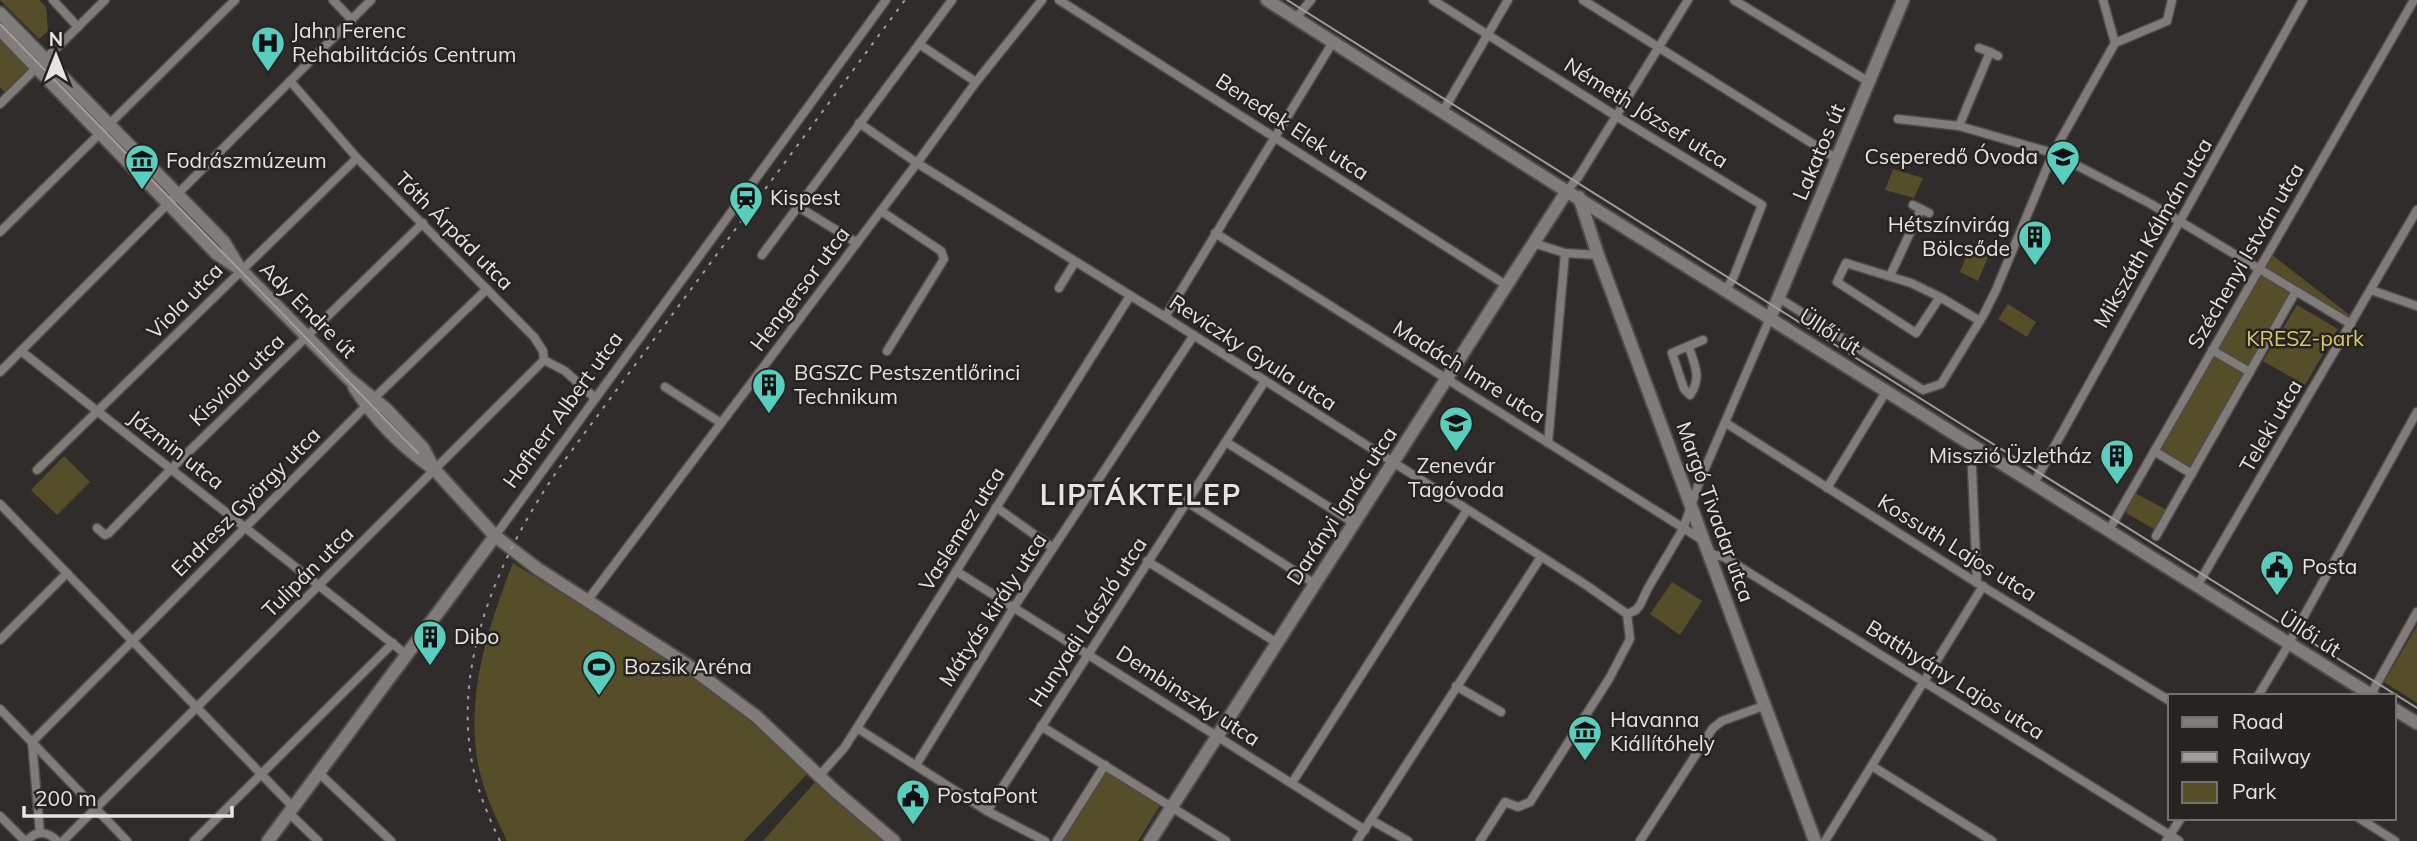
<svg xmlns="http://www.w3.org/2000/svg" width="2417" height="841" font-family="Mulish,sans-serif">
<style>
.green{fill:#554e28}
.lines{fill:none;stroke-linecap:round;stroke-linejoin:round}
.street-casing{stroke:#4e4b49;stroke-width:11}
.secondary-casing{stroke:#4e4b49;stroke-width:16}
.street{stroke:#817c7a;stroke-width:8}
.secondary{stroke:#817c7a;stroke-width:12}
.tram{stroke:#a19d9c;stroke-width:2}
.rail{stroke:#a19d9c;stroke-width:2;stroke-dasharray:3.5 7;stroke-linecap:butt}
.labels{text-anchor:middle;stroke-width:5;stroke-linejoin:round;paint-order:stroke}
.poi-label{font-size:21px;fill:#e6e3e2;stroke:#262321;text-anchor:start}
.street-label{font-size:21px;fill:#e6e3e2;stroke:#262321}
.park-label{font-size:21px;fill:#d9c96b;stroke:#262321}
.district-label{font-size:28px;font-weight:bold;letter-spacing:2px;fill:#e6e3e2;stroke:#262321}
</style>
<rect width="100%" height="100%" fill="#302c2b"/>
<g class="green">
<polygon points="0,0 39,0 46,7 48,31 39,39"/>
<polygon points="0,33 33,67 6,94 0,87"/>
<polygon points="1893,169 1923,178 1914,198 1885,190"/>
<polygon points="1969,249 1988,257 1978,281 1960,272"/>
<polygon points="2271,254 2351,316 2350,319 2295,288 2193,467 2187,468 2160,452 2161,448"/>
<polygon points="2008,304 2036,322 2027,337 1998,319"/>
<polygon points="2297,305 2338,329 2305,385 2263,361"/>
<polygon points="64,456 90,482 57,515 31,490"/>
<polygon points="2135,493 2167,510 2155,530 2128,514 2125,509"/>
<path d="M 513,563 L 708,685 L 808,773 L 744,841 L 507,841 C 497,820 487,799 481,777 C 462,705 487,629 513,563 Z"/>
<polygon points="1672,582 1702,601 1680,635 1650,614"/>
<polygon points="2417,626 2417,703 2384,682"/>
<polygon points="1106,770 1161,804 1138,841 1061,841"/>
<polygon points="817,780 886,841 763,841"/>
</g>
<g class="lines">
<g class="street-casing">
<g id="street">
<polyline points="53,0 78,27"/>
<polyline points="333,0 352,20"/>
<polyline points="1059,0 1506,285"/>
<polyline points="1433,0 1616,116 1762,205 1734,276 1726,290"/>
<polyline points="1583,0 1837,159"/>
<polyline points="1734,0 1869,82"/>
<polyline points="2103,0 2115,43"/>
<polyline points="1296,18 1311,0"/>
<polyline points="919,44 976,82"/>
<polyline points="1979,48 1990,52"/>
<polyline points="291,82 357,158 534,337 543,351 544,360"/>
<polyline points="0,104 105,0"/>
<polyline points="1443,111 1508,0"/>
<polyline points="1898,119 1959,126 2053,153 2151,204 2351,324"/>
<polyline points="859,123 917,163 1165,317 1586,585 1627,614"/>
<polyline points="1959,126 1990,52 1998,56"/>
<polyline points="1567,191 1579,176 1688,0"/>
<polyline points="1913,205 1929,213"/>
<polyline points="797,206 857,243"/>
<polyline points="881,211 941,251 944,259 887,351"/>
<polyline points="0,232 235,0"/>
<polyline points="1215,233 1704,541"/>
<polyline points="1533,243 1565,253 1598,255"/>
<polyline points="762,255 952,0"/>
<polyline points="1890,276 1921,209"/>
<polyline points="1059,288 1075,262"/>
<polyline points="2371,290 2417,306"/>
<polyline points="1940,297 1916,333 1837,282 1846,263 1911,283 1940,297 1980,321"/>
<polyline points="1779,298 1923,390 1941,384 1984,314 1996,290 2053,153 2115,43 2167,21 2172,0"/>
<polyline points="1165,317 1333,42"/>
<path d="M 1689,347 C 1695,367 1702,377 1690,395 L 1684,389 L 1672,353 L 1703,340"/>
<polyline points="2212,350 2250,372"/>
<polyline points="21,351 407,655"/>
<polyline points="544,360 565,371 595,398"/>
<polyline points="0,372 371,0"/>
<polyline points="665,387 721,423"/>
<polyline points="1726,423 1977,583 2170,701"/>
<polyline points="1226,442 1354,523"/>
<polyline points="1548,443 1565,253"/>
<polyline points="1971,445 1977,583"/>
<polyline points="2154,451 2192,474"/>
<polyline points="37,470 357,158"/>
<polyline points="2034,483 2303,0"/>
<polyline points="1827,488 1887,390"/>
<polyline points="1187,502 1315,584"/>
<polyline points="0,504 293,807"/>
<polyline points="996,507 1053,548"/>
<polyline points="97,528 105,535 109,533 172,468 423,223"/>
<polyline points="2109,530 2414,0"/>
<polyline points="495,536 886,0"/>
<polyline points="2156,536 2296,291"/>
<polyline points="1710,554 1724,557 2179,841"/>
<polyline points="1147,561 1277,643"/>
<polyline points="956,571 1365,830"/>
<polyline points="2197,586 2417,210"/>
<polyline points="587,601 917,163 976,82 1042,0"/>
<polyline points="1627,614 1636,610 1640,605 1648,588 1683,529 1700,480 1770,318"/>
<polyline points="0,640 67,573"/>
<polyline points="2289,643 2417,412"/>
<polyline points="1456,686 1501,712"/>
<polyline points="2371,694 2417,612"/>
<polyline points="2258,696 2289,644"/>
<polyline points="0,709 127,841"/>
<polyline points="1041,726 1226,841"/>
<polyline points="857,728 987,811 1045,841"/>
<polyline points="916,765 1014,607 1194,335"/>
<polyline points="1872,766 1992,841"/>
<polyline points="319,773 391,841"/>
<polyline points="819,776 844,748 857,728 1130,296"/>
<polyline points="1292,783 1467,510"/>
<polyline points="987,811 1265,381"/>
<polyline points="289,813 318,841"/>
<polyline points="0,816 25,841"/>
<polyline points="2359,818 2395,841"/>
<polyline points="1371,820 1408,841"/>
<polyline points="40,833 32,742 366,406 487,289"/>
<path d="M 27,841 C 36,830 48,831 57,841"/>
<polyline points="63,841 544,360"/>
<polyline points="194,841 393,643"/>
<polyline points="1057,841 1105,765"/>
<polyline points="1357,841 1541,557"/>
<polyline points="1480,841 1505,802 1518,807 1530,802 1609,679 1630,639 1627,614"/>
<polyline points="1640,841 1713,728 1722,721 1766,705"/>
<polyline points="1825,841 1983,586"/>
<polyline points="2166,841 2181,818"/>
</g>
</g>
<g class="secondary-casing">
<g id="secondary">
<polyline points="1267,0 1560,187 2373,696"/>
<polyline points="0,13 224,242 239,267"/>
<polyline points="0,30 217,254 241,270 348,378 386,409 423,448 434,469 495,536 538,569 686,664 757,717 834,790 894,841"/>
<polyline points="1579,197 1598,255 1815,841"/>
<polyline points="1770,318 1903,0"/>
<path d="M 354,387 C 374,418 401,446 431,467"/>
<polyline points="2394,709 2417,723"/>
<polyline points="268,841 495,536"/>
<polyline points="1150,841 1567,191"/>
</g>
</g>
<use href="#street" class="street"/>
<use href="#secondary" class="secondary"/>
<g class="tram">
<polyline points="1287,0 1961,424 2417,708"/>
<polyline points="0,24 418,453"/>
</g>
<path class="rail" d="M 500,841 C 486,812 474,782 470,750 C 456,647 507,542 564,461 L 905,0"/>
</g>
<defs>
<g id="hospital-pin" transform="scale(1.75)"><path d="M0 17L-7.5 6A9.5 9.5 0 1 1 7.5 6Z" fill="#59cebf" stroke="#262321"/><path d="M-5-5h3v3.5h4V-5h3V5h-3V1.5h-4V5h-3Z" fill="#111"/></g>
<g id="school-pin" transform="scale(1.75)"><path d="M0 17L-7.5 6A9.5 9.5 0 1 1 7.5 6Z" fill="#59cebf" stroke="#262321"/><path d="M0-5L7-2L0 1L-7-2ZM-4 1L0 2.5L4 1V4Q0 6-4 4Z" fill="#111"/></g>
<g id="museum-pin" transform="scale(1.75)"><path d="M0 17L-7.5 6A9.5 9.5 0 1 1 7.5 6Z" fill="#59cebf" stroke="#262321"/><path d="M0-6L6-3V-2H-6V-3ZM-5-1h2V3h-2ZM-1-1h2V3h-2ZM3-1h2V3H3ZM-6 4H6V6H-6Z" fill="#111"/></g>
<g id="station-pin" transform="scale(1.75)"><path d="M0 17L-7.5 6A9.5 9.5 0 1 1 7.5 6Z" fill="#59cebf" stroke="#262321"/><path d="M-3-6H3Q5-6 5-4V2Q5 4 3 4L4.5 6H3L1.5 4h-3L-3 6H-4.5L-3 4Q-5 4-5 2V-4Q-5-6-3-6ZM-3.5-4v3h7v-3ZM-3.5 1v1.5H-2V1ZM2 1v1.5H3.5V1Z" fill="#111"/></g>
<g id="building-pin" transform="scale(1.75)"><path d="M0 17L-7.5 6A9.5 9.5 0 1 1 7.5 6Z" fill="#59cebf" stroke="#262321"/><path d="M-4-6H4V6H1V3H-1V6H-4ZM-2.5-4.3h1.7v1.8h-1.7ZM.8-4.3h1.7v1.8H.8ZM-2.5-1h1.7V.8h-1.7ZM.8-1h1.7V.8H.8Z" fill="#111"/></g>
<g id="civic-pin" transform="scale(1.75)"><path d="M0 17L-7.5 6A9.5 9.5 0 1 1 7.5 6Z" fill="#59cebf" stroke="#262321"/><path d="M-.6-6.5H3V-4.5H.6V-3L4-1V1h2V6H-6V1h2V-1L-.6-3ZM-1.2 2.5V6h2.4V2.5Z" fill="#111"/></g>
<g id="stadium-pin" transform="scale(1.75)"><path d="M0 17L-7.5 6A9.5 9.5 0 1 1 7.5 6Z" fill="#59cebf" stroke="#262321"/><path d="M0-5a6.5 5 0 1 0 0 10a6.5 5 0 1 0 0-10ZM-3.5-1.8h7v3.6h-7Z" fill="#111"/></g>
</defs>
<g fill-rule="evenodd">
<use href="#hospital-pin" x="268" y="43"/>
<use href="#school-pin" x="2063" y="157"/>
<use href="#museum-pin" x="142" y="161"/>
<use href="#station-pin" x="746" y="198"/>
<use href="#building-pin" x="2035" y="237"/>
<use href="#building-pin" x="769" y="385"/>
<use href="#school-pin" x="1456" y="423"/>
<use href="#building-pin" x="2117" y="456"/>
<use href="#civic-pin" x="2277" y="567"/>
<use href="#building-pin" x="430" y="637"/>
<use href="#stadium-pin" x="599" y="667"/>
<use href="#museum-pin" x="1585" y="732"/>
<use href="#civic-pin" x="913" y="796"/>
</g>
<g class="labels">
<g class="poi-label">
<text x="292" y="38">Jahn Ferenc<tspan x="292" dy="24">Rehabilitációs Centrum</tspan></text>
<text x="2038" y="164" text-anchor="end">Cseperedő Óvoda</text>
<text x="166" y="168">Fodrászmúzeum</text>
<text x="770" y="205">Kispest</text>
<text x="2010" y="232" text-anchor="end">Hétszínvirág<tspan x="2010" dy="24">Bölcsőde</tspan></text>
<text x="794" y="380">BGSZC Pestszentlőrinci<tspan x="794" dy="24">Technikum</tspan></text>
<text x="2092" y="463" text-anchor="end">Misszió Üzletház</text>
<text x="1456" y="473" text-anchor="middle">Zenevár<tspan x="1456" dy="24">Tagóvoda</tspan></text>
<text x="2302" y="574">Posta</text>
<text x="454" y="644">Dibo</text>
<text x="624" y="674">Bozsik Aréna</text>
<text x="1610" y="727">Havanna<tspan x="1610" dy="24">Kiállítóhely</tspan></text>
<text x="937" y="803">PostaPont</text>
</g>
<g class="street-label">
<text transform="translate(1646 113) rotate(32)" y="7">Németh József utca</text>
<text transform="translate(1292 127) rotate(33)" y="7">Benedek Elek utca</text>
<text transform="translate(1819 152) rotate(-67)" y="7">Lakatos út</text>
<text transform="translate(454 231) rotate(45)" y="7">Tóth Árpád utca</text>
<text transform="translate(2153 233) rotate(-60)" y="7">Mikszáth Kálmán utca</text>
<text transform="translate(2246 256) rotate(-60)" y="7">Széchenyi István utca</text>
<text transform="translate(800 289) rotate(-53)" y="7">Hengersor utca</text>
<text transform="translate(185 301) rotate(-45)" y="7">Viola utca</text>
<text transform="translate(308 310) rotate(45)" y="7">Ady Endre út</text>
<text transform="translate(1830 332) rotate(32)" y="7">Üllői út</text>
<text transform="translate(1253 353) rotate(33)" y="7">Reviczky Gyula utca</text>
<text transform="translate(1469 372) rotate(32)" y="7">Madách Imre utca</text>
<text transform="translate(237 380) rotate(-44)" y="7">Kisviola utca</text>
<text transform="translate(563 410) rotate(-54)" y="7">Hofherr Albert utca</text>
<text transform="translate(2271 426) rotate(-60)" y="7">Teleki utca</text>
<text transform="translate(176 450) rotate(38)" y="7">Jázmin utca</text>
<text transform="translate(246 502) rotate(-45)" y="7">Endresz György utca</text>
<text transform="translate(1342 506) rotate(-57)" y="7">Darányi Ignác utca</text>
<text transform="translate(1715 512) rotate(70)" y="7">Margó Tivadar utca</text>
<text transform="translate(962 529) rotate(-58)" y="7">Vaslemez utca</text>
<text transform="translate(1957 548) rotate(32)" y="7">Kossuth Lajos utca</text>
<text transform="translate(308 572) rotate(-45)" y="7">Tulipán utca</text>
<text transform="translate(993 610) rotate(-57)" y="7">Mátyás király utca</text>
<text transform="translate(1088 622) rotate(-57)" y="7">Hunyadi László utca</text>
<text transform="translate(2310 634) rotate(32)" y="7">Üllői út</text>
<text transform="translate(1955 680) rotate(32)" y="7">Batthyány Lajos utca</text>
<text transform="translate(1188 696) rotate(33)" y="7">Dembinszky utca</text>
</g>
<g class="park-label">
<text x="2305" y="346">KRESZ-park</text>
</g>
<g class="district-label">
<text x="1141" y="505">LIPTÁKTELEP</text>
</g>
</g>
<rect x="2168" y="694" width="228" height="126" fill="#262321" stroke="#73706e" stroke-width="2"/>
<rect x="2182" y="717" width="35" height="10" fill="#817c7a" stroke="#73706e" stroke-width="2"/>
<text x="2232" y="729" font-size="21" fill="#e6e3e2">Road</text>
<rect x="2182" y="752" width="35" height="10" fill="#a19d9c" stroke="#73706e" stroke-width="2"/>
<text x="2232" y="764" font-size="21" fill="#e6e3e2">Railway</text>
<rect x="2182" y="782" width="35" height="21" fill="#554e28" stroke="#73706e" stroke-width="2"/>
<text x="2232" y="799" font-size="21" fill="#e6e3e2">Park</text>
<g transform="translate(56 56)" stroke="#262321" stroke-width="5" paint-order="stroke">
<path d="M0-5L12 26L0 18L-12 26Z" fill="#e6e3e2"/>
<text y="-10" font-size="19" font-weight="bold" text-anchor="middle" fill="#e6e3e2">N</text>
</g>
<path d="M24 806v10h208v-10" fill="none" stroke="#e6e3e2" stroke-width="3.5"/>
<text x="35" y="806" font-size="21" fill="#e6e3e2" stroke="#262321" stroke-width="5" paint-order="stroke">200 m</text>
</svg>
